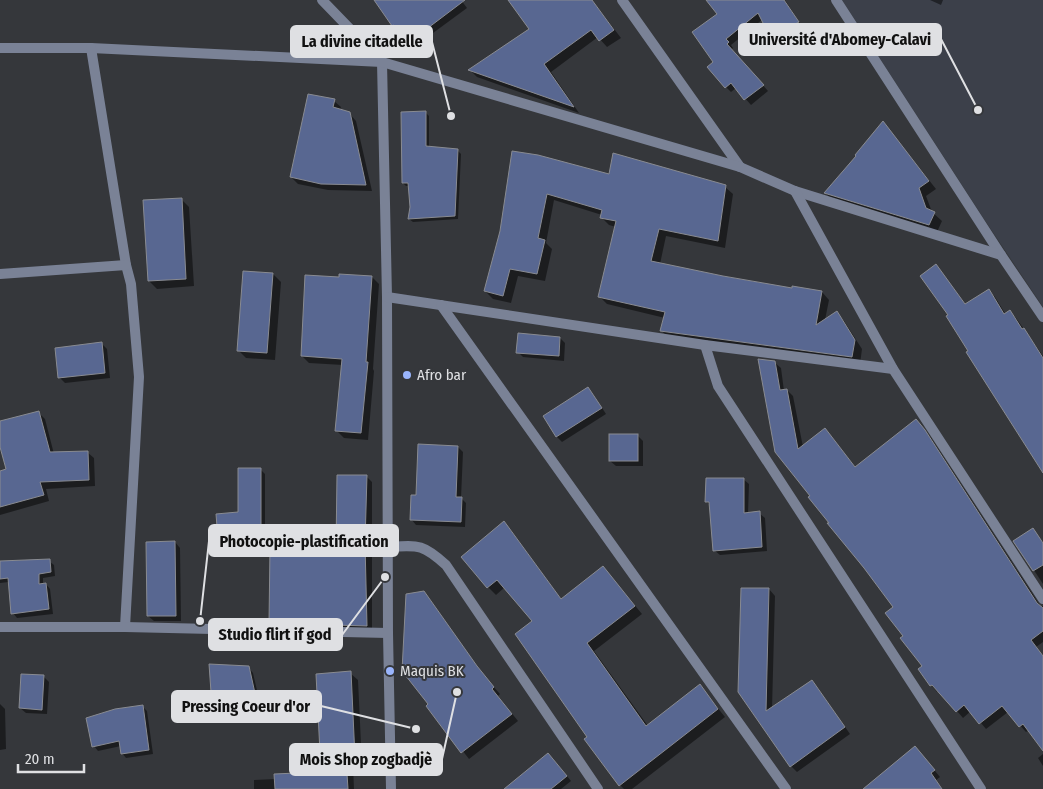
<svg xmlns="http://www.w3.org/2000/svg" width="1043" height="789" font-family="'Fira Sans Condensed',sans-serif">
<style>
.built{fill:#3c404a}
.shadow{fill:#0007}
.building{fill:#586791;stroke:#898b91}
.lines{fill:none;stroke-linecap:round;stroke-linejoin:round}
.street{stroke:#7a8296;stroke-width:10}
.poi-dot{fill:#9ab5fd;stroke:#35373b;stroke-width:2}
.labels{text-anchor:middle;stroke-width:4;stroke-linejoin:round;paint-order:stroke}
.poi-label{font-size:15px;fill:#dfe0e3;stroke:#35373b;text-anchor:start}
.leader{fill:none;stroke:#dfe0e3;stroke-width:2}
.callout-dot{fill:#dfe0e3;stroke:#35373b;stroke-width:2}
.callout{fill:#dfe0e3;stroke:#dfe0e3;stroke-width:2}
.callout-label{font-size:16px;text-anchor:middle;font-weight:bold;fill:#111}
</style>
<rect width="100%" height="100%" fill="#35373b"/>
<polygon class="built" points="842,0 1043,0 1043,307 984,219"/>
<g class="shadow">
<polygon points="376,0 461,0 467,8 414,47 393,25"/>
<polygon points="509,0 592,0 621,38 607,47 598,37 551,72 579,113 477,77 470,70 531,30"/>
<polygon points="708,0 785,0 803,28 777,42 771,36 763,19 731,45 733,48 731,50 768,91 751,105 736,88 731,92 726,87 715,62 719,14"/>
<polygon points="930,0 943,0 941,5"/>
<polygon points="334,101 341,107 340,110 349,113 356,121 372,191 328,190 298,184 291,177"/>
<polygon points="425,112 429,116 429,148 457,150 461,154 458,219 413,222 409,219 411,207 410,186 406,186 403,183"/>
<polygon points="890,131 936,189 926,196 932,212 942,221 937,232 833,200 825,193 858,156"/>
<polygon points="513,152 609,175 725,187 733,194 725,248 666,236 660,264 793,289 822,292 829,300 825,320 837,313 844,321 862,349 860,364 669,339 662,331 665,318 607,304 600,297 616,227 609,225 601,217 602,215 554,200 546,243 552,249 545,281 518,276 511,303 493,299 485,291 502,231"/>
<polygon points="181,199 189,207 194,286 157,289 149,281"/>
<polygon points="936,265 966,305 989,291 995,297 1006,315 1010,312 1016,318 1043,356 1043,470 969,351 950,315"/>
<polygon points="273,274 281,282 275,360 246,358 238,350"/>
<polygon points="372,277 379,284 373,369 374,371 368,440 344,438 337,431 343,365 309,363 302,356 340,278"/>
<polygon points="560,338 565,343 564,361 523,357 518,352"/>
<polygon points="102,344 107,349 110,378 65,383 60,378"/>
<polygon points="774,362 781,368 784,391 787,390 793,396 803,447 831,436 856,468 922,427 931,438 1041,607 1043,606 1043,642 1036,647 1043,656 1043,749 1029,730 1026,732 1008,712 986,729 971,711 963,718 939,690 937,692 931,685 924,666 905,636 895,607 776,451"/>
<polygon points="588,388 593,394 606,414 562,442 557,437 544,416"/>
<polygon points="38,412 45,419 54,454 87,452 94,458 95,486 46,489 49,501 0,515 0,472 7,470 0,442 0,423"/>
<polygon points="637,435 643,441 643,466 616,466 610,461"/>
<polygon points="458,447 463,452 461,498 466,503 465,527 416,525 411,519 417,496"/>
<polygon points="260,469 265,474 265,548 244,548 239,542 224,543 219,539 239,513"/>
<polygon points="366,476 372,482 372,631 276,629 271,623 338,551"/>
<polygon points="743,479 749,484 748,514 759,513 765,518 767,551 720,555 714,550 711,506 706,501"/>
<polygon points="504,523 511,530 562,600 603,567 642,614 594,651 648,726 700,686 725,717 632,789 624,789 620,785 589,737 534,622 505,587 496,595 488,587"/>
<polygon points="1033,530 1043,542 1043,584 1015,541"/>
<polygon points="175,542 180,548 181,621 154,621 148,616"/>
<polygon points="49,561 54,565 55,576 43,578 43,584 46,584 50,589 53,614 17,618 13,613 9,582 0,583 0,562"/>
<polygon points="769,589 775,596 772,709 812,681 818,688 850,734 797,772 791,766 740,692"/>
<polygon points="424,592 430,599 483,675 500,694 498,696 518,721 469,759 428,706 430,704"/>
<polygon points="248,667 253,673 262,712 225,710 220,705 220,697 212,691"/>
<polygon points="350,673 358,680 362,765 353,765 354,789 254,789 254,780 296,778 322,774"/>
<polygon points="44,677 49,682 47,714 26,713 20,708"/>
<polygon points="0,704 5,709 6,749 0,750"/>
<polygon points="142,706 147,711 153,754 126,758 122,753 121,746 98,751 94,746"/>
<polygon points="921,754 940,777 936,780 942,789 870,789"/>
<polygon points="1043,754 1043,766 1038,758"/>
<polygon points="553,759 571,781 561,789 506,789"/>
</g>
<g class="building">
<polygon points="374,0 465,0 408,43 394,25 392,26"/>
<polygon points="508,0 592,0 614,30 599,41 591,30 544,64 574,107 468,70 529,29"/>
<polygon points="706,0 784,0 799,22 770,37 758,13 726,39 729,42 727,44 764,85 744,100 731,83 725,88 707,67 713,62 692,32 717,14"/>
<polygon points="308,94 335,99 333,107 350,112 366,185 321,184 290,177"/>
<polygon points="426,111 426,146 458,149 455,216 408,219 410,207 408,183 402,183 401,112"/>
<polygon points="883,121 929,181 919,188 926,208 935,212 929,225 824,193 856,156 855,155"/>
<polygon points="512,151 538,155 609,174 613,153 726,185 718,241 659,229 651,261 723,276 792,288 792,286 822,291 816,325 837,311 855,340 852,357 660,331 665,312 598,297 616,221 600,218 602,210 547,194 538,238 545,240 537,274 510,269 503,296 484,291 500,231"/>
<polygon points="182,198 186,279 148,281 143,200"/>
<polygon points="936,264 965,304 989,289 1004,314 1010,310 1022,329 1024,328 1043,358 1043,473 966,352 968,351 946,316 948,315 920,276"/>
<polygon points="243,271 273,273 267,353 237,351"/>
<polygon points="339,274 372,276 366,362 368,362 361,433 335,431 342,359 301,356 305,275 339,277"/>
<polygon points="518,333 560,337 559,356 516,353"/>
<polygon points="102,342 105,373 58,378 55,348"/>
<polygon points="758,359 775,361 780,390 787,389 798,449 825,428 855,467 916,419 925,430 1037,603 1043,608 1043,631 1031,640 1043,656 1043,751 1023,724 1019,727 1002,706 979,724 964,705 956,712 932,685 930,686 918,669 922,666 900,638 903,636 885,613 893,607 864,568 827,523 829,523 808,497 810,496 775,452"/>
<polygon points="588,387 602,408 556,437 543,416"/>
<polygon points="39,411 50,452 88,451 89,480 40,482 44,495 0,507 0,471 6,469 0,447 0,421"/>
<rect x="609" y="434" width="29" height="27"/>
<polygon points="418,444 458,446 456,497 462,497 461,522 410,520 411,495 416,495"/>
<polygon points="238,468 261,468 261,543 238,544 238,538 218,539 216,514 238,512"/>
<polygon points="337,475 367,475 365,543 367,626 269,623 270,548 336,549"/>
<polygon points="706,478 744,478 744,513 760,511 762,547 713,551 709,502 705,502"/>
<polygon points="504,521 561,599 603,566 635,606 587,643 646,726 700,684 718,709 619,786 584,739 587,737 515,634 532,621 497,580 487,588 461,557"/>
<polygon points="1033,528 1043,543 1043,565 1033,571 1013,541"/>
<polygon points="175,541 176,616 147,616 146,542"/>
<polygon points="50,559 51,572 39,574 39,584 46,583 49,609 11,614 8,578 0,579 0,561"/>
<polygon points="741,588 769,588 766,711 812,680 845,727 790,767 738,692"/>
<polygon points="424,591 477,666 494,687 492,689 512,714 461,753 426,706 428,704 402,671 406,594"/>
<polygon points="209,664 249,666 258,707 219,705 219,694 211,692"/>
<polygon points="351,671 355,758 346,758 348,789 275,789 274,774 321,772 316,674"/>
<polygon points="21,674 44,675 42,710 19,708"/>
<polygon points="143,705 149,750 121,754 119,741 92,747 86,718 115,709"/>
<polygon points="915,746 935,770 931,773 942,789 863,789"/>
<polygon points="548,753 567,776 551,789 504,789"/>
</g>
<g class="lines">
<g class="street">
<polyline points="322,0 382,62 387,297 388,633 391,789"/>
<polyline points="622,0 740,167"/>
<polyline points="836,0 1001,255 1043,317"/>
<polyline points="0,48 91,48 382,62 740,167 795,191 1001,255"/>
<polyline points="91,48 126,265 131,284 139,377 125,627"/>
<polyline points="795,191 893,369 1043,599"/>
<polyline points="0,274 126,265"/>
<polyline points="387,297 705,345 893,369"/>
<polyline points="441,305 786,789"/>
<polyline points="705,345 718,386 981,789"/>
<path d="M 388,547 C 419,545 423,544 446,565 L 598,789"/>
<polyline points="0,627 125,627 388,633"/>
</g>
</g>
<g class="poi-dot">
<circle cx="407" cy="375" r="5"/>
<circle cx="390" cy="671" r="5"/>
</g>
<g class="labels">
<g class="poi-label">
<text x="417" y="380">Afro bar</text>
<text x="400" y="676">Maquis BK</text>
</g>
</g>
<path class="leader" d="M978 110L941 39M451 116L432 42M200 621L209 541M385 577L342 635M416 729L321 706M457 692L442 759"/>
<g class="callout-dot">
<circle cx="978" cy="110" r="5"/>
<circle cx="451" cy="116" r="5"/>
<circle cx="200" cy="621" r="5"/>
<circle cx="385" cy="577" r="5"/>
<circle cx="416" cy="729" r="5"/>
<circle cx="457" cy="692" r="5"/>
</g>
<g class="callout">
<rect x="739" y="24" width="202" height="31" rx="5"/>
<rect x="291" y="26" width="141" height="31" rx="5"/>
<rect x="209" y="525" width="189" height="31" rx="5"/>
<rect x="209" y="619" width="133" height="31" rx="5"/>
<rect x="172" y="691" width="149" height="31" rx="5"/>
<rect x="290" y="744" width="152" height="31" rx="5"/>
</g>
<g class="callout-label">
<text x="840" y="45">Université d'Abomey-Calavi</text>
<text x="362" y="47">La divine citadelle</text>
<text x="304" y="547">Photocopie-plastification</text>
<text x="275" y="640">Studio flirt if god</text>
<text x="246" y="712">Pressing Coeur d'or</text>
<text x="366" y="765">Mois Shop zogbadjè</text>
</g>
<path d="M18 764v8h66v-8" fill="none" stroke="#dfe0e3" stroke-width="2.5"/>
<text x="25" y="764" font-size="15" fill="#dfe0e3" stroke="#35373b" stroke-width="4" paint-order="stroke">20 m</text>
</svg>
